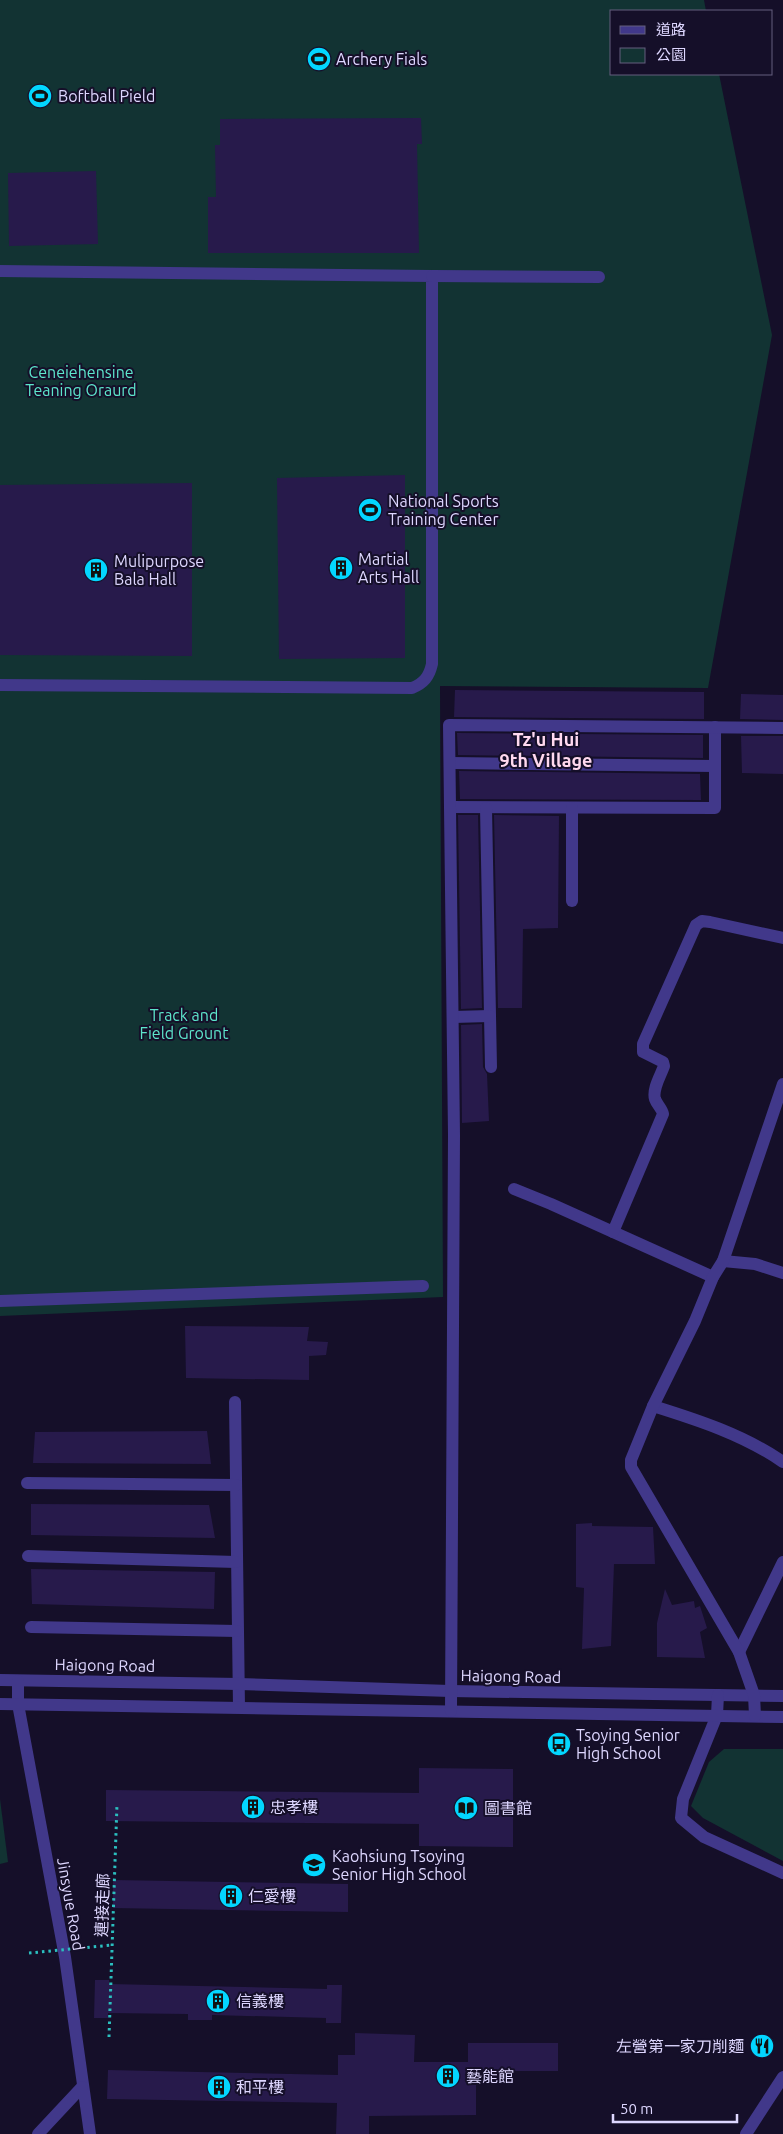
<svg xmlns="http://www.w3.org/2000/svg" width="783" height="2134" font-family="Ubuntu,'Noto Sans TC',sans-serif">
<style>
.green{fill:#123333}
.building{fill:#271a4b}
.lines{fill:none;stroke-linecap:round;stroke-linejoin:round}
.path{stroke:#2bbfbf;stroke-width:3;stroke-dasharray:2.5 4;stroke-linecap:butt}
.minor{stroke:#41388a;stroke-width:12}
.path-bridge{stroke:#2bbfbf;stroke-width:3;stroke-dasharray:2.5 4;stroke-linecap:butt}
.labels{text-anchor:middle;stroke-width:4;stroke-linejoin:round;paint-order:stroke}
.poi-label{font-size:16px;fill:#ded7ff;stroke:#150f29;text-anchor:start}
.park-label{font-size:16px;fill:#5de5cb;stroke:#150f29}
.street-label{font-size:16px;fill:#ded7ff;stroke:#150f29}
.neighbourhood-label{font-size:18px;font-weight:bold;fill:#ffd9ef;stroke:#150f29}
</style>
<rect width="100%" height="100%" fill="#150f29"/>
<g class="green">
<polygon points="0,0 704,0 706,11 612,11 612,74 719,74 772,335 708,688 440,686 443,1297 0,1316"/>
<polygon points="724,1749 783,1749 783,1861 703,1818 691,1806 709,1762"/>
<polygon points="0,1799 8,1862 0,1864"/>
</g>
<g class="building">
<polygon points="421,118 422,144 417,144 419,253 208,253 208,197 216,197 215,145 220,145 220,119"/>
<polygon points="96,171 98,244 9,246 8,173"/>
<polygon points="405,475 405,658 279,659 277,478"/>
<polygon points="192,483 192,656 0,655 0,485"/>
<polygon points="455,690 704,692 704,719 454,717"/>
<polygon points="741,694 783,695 783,720 740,719"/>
<polygon points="457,733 703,735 703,758 458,755"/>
<polygon points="741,736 783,736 783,774 742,773"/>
<polygon points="459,771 700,774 701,800 460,799"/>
<polygon points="458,815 478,815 482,1008 461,1009"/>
<polygon points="494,815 559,816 558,928 523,929 522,1008 498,1008"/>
<polygon points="482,1024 483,1067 487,1074 489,1121 462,1123 461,1025"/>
<polygon points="185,1326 309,1327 307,1341 328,1342 326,1355 309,1356 309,1380 186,1378"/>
<polygon points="207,1431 211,1464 33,1463 35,1432"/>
<polygon points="31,1504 209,1505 215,1538 31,1535"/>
<polygon points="592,1523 592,1526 653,1527 655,1564 614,1564 611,1646 582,1649 584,1588 576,1587 576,1524"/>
<polygon points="31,1569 215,1572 214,1609 32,1604"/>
<polygon points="665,1589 672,1605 694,1601 695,1608 700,1606 707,1628 700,1632 705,1658 657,1657 657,1623"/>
<polygon points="419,1768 513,1769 513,1847 419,1846 419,1824 106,1821 106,1790 419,1793"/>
<polygon points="113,1880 348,1884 348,1912 113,1908"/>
<polygon points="95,1980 109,1980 109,1984 327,1989 327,1985 342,1985 341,2023 326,2023 326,2018 212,2015 212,2020 188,2020 188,2014 108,2013 108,2018 94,2018"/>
<polygon points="355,2033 415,2035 414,2062 468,2062 468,2043 558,2043 558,2071 476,2071 476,2115 369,2116 369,2134 336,2134 337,2103 107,2099 108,2070 338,2075 338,2055 355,2055"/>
</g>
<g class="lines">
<polyline class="path" points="109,2037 117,1804"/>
<g class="minor">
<path d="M 0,271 L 432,276 L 432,664 C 429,677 424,683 412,688 L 0,685"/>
<polyline points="432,276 599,277"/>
<polyline points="450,763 715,766"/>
<polyline points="450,807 715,808 715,727"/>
<polyline points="486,808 491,1067"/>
<polyline points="572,808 572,901"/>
<polyline points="453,1017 490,1016"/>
<polyline points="514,1189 551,1204 713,1277"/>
<path d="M 613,1232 L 663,1114 C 662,1108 657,1105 655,1099 C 652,1089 661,1075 664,1066 L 663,1062 L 643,1052 L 643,1044 L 696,925 L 702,921 L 710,922 L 783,938"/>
<polyline points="723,1261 755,1264 783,1273"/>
<polyline points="0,1301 423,1286"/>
<polyline points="235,1402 239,1707"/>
<path d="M 653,1406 C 698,1420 744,1435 783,1462"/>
<polyline points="27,1483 236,1485"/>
<polyline points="28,1556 236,1562"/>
<polyline points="31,1627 237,1631"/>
<polyline points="739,1652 783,1562"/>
<polyline points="0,1680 239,1684 450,1691 783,1696"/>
<polyline points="18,1681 18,1704 65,1957 90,2134"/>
<polyline points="718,1695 717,1715 683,1799 681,1818 704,1837 783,1873"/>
<polyline points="0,1704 783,1717"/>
<polyline points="451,1711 454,1135 449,725 783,728"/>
<polyline points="755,1716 754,1695 739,1652 631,1467 631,1460 653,1406 695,1321 713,1277 723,1261 783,1084"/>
<polyline points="38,2134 82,2087"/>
<polyline points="746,2134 783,2077"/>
</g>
<polyline class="path-bridge" points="29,1953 113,1945"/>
</g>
<defs>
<g id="stadium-disc" transform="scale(1.25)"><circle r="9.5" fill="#03d6ff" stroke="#150f29"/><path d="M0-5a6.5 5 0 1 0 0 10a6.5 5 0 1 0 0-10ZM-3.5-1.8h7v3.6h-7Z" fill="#111"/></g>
<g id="building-disc" transform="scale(1.25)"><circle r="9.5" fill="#03d6ff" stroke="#150f29"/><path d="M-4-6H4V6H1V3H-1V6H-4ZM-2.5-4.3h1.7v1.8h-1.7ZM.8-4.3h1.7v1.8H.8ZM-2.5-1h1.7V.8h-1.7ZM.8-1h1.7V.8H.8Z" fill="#111"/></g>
<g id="bus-disc" transform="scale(1.25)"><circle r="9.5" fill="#03d6ff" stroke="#150f29"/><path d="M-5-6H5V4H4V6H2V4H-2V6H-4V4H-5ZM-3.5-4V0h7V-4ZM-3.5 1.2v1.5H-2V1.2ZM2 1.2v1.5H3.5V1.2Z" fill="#111"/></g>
<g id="library-disc" transform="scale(1.25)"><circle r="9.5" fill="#03d6ff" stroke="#150f29"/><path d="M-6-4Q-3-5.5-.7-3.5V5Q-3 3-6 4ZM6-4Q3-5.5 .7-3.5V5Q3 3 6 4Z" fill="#111"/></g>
<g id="school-disc" transform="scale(1.25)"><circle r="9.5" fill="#03d6ff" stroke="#150f29"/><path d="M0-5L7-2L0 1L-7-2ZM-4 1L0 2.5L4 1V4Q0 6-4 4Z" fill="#111"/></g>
<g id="restaurant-disc" transform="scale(1.25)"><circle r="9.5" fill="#03d6ff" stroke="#150f29"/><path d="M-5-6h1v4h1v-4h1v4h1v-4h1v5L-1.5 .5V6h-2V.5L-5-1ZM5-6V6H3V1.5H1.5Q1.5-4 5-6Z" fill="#111"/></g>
</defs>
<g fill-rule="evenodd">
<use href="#stadium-disc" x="319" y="59"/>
<use href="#stadium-disc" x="40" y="96"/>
<use href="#stadium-disc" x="370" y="510"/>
<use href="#building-disc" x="341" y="568"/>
<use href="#building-disc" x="96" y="570"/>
<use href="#bus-disc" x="559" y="1744"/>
<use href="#building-disc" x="253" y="1807"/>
<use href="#library-disc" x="466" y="1808"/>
<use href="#school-disc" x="314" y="1865"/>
<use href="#building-disc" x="231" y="1896"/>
<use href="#building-disc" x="218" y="2001"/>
<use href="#restaurant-disc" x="762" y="2046"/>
<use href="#building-disc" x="448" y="2076"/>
<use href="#building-disc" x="219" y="2087"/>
</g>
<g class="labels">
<g class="poi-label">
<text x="336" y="65">Archery Fials</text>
<text x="58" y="102">Boftball Pield</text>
<text x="388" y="507">National Sports<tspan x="388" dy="18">Training Center</tspan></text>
<text x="358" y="565">Martial<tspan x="358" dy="18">Arts Hall</tspan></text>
<text x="114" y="567">Mulipurpose<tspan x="114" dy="18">Bala Hall</tspan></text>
<text x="576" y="1741">Tsoying Senior<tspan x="576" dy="18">High School</tspan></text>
<text x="270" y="1813">忠孝樓</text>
<text x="484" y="1814">圖書館</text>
<text x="332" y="1862">Kaohsiung Tsoying<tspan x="332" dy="18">Senior High School</tspan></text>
<text x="248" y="1902">仁愛樓</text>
<text x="236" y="2007">信義樓</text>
<text x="744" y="2052" text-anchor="end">左營第一家刀削麵</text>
<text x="466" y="2082">藝能館</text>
<text x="236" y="2093">和平樓</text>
</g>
<g class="park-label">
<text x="81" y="378">Ceneiehensine<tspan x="81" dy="18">Teaning Oraurd</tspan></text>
<text x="184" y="1021">Track and<tspan x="184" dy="18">Field Grount</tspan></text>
</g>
<g class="street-label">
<text transform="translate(105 1665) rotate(1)" y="6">Haigong Road</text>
<text transform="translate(511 1676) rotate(1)" y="6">Haigong Road</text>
<text transform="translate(71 1904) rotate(80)" y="6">Jinsyue Road</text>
<text transform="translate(102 1905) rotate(-88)" y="6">連接走廊</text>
</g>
<g class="neighbourhood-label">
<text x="546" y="746">Tz'u Hui<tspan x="546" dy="21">9th Village</tspan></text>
</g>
</g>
<rect x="610" y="10" width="162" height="65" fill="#150f29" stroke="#655f7f"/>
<rect x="620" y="26" width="25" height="8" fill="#41388a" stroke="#655f7f"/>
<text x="656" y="35" font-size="15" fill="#ded7ff">道路</text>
<rect x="620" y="48" width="25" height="15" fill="#123333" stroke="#655f7f"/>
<text x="656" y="60" font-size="15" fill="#ded7ff">公園</text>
<path d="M613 2114v8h124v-8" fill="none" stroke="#ded7ff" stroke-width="2.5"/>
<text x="620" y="2114" font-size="15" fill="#ded7ff" stroke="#150f29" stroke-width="4" paint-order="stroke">50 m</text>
</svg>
